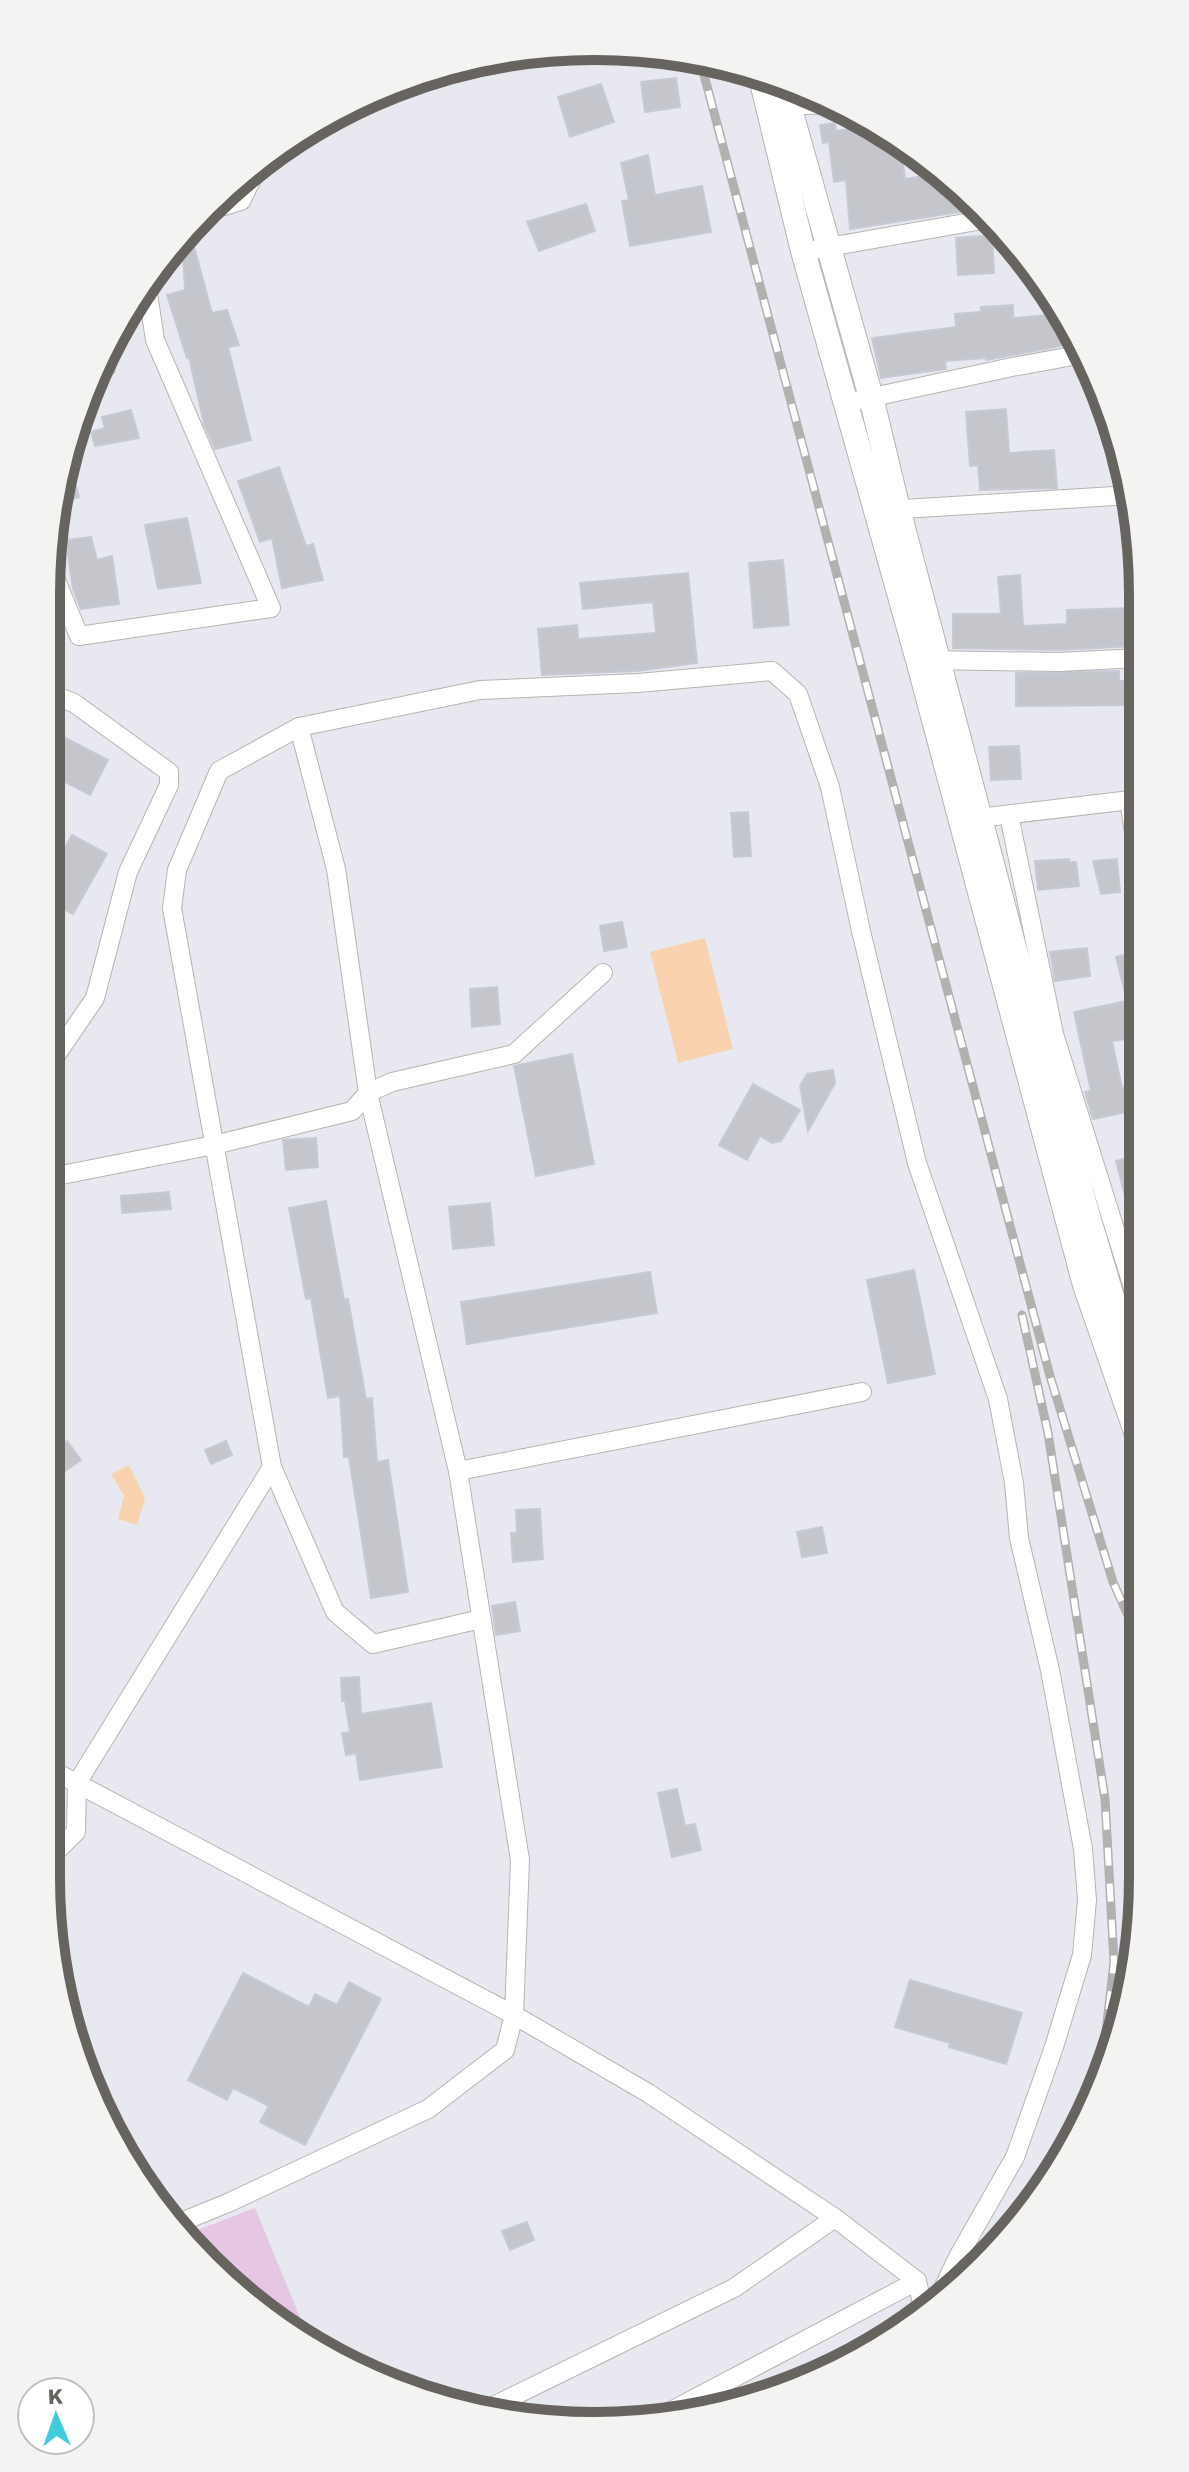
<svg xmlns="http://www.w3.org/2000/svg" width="1189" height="2472" font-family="'Work Sans',sans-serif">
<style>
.green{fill:#e5c7e4}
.water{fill:#f9d3af}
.building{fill:#c4c6cc;stroke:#c7cad5;stroke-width:2}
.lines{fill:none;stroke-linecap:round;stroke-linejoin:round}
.minor-casing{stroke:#b6b5b0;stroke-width:20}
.secondary-casing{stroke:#b7b4b0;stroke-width:26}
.minor{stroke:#fff;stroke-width:18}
.secondary{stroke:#fff;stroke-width:24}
.rail-casing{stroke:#b1b1b0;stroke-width:9}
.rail{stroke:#fff;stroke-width:6;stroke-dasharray:18;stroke-linecap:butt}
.rim{fill:none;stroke:#67645f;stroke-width:10}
</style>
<rect width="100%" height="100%" fill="#e8e9f0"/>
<polygon class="green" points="255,2208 312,2346 290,2334 184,2235"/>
<g class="water">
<polygon points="705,938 733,1049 678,1063 650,952"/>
<polygon points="129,1465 145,1498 137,1525 118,1519 124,1496 111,1474"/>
</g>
<g class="building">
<polygon points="676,78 680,107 645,112 641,82"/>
<polygon points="601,84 614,122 570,137 558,97"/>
<polygon points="835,123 836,131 871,126 900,143 905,179 943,173 978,209 850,229 846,180 834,182 829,142 823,143 820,125"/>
<polygon points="648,155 655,195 702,186 711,232 630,246 622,201 629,200 621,163"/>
<polygon points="586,204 595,231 539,251 527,222"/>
<polygon points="189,228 212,313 227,310 239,345 228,347 251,440 215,449 204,424 189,357 187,358 167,295 185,290 182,237"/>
<polygon points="992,235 994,273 958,275 956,238"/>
<polygon points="1013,305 1013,318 1060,314 1077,343 986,360 986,358 945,361 946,369 881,378 872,338 956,327 955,314 981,312 981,307"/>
<polygon points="109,346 115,372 91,378 99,363"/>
<polygon points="1006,409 1009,453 1054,450 1057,488 980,490 978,465 970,466 966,412"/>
<polygon points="131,410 139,438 95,446 91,432 105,428 102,417"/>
<polygon points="67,454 79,497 55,504 57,487"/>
<polygon points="279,467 306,546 313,544 323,580 282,588 272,538 260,542 238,481"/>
<polygon points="187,518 201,583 158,589 145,525"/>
<polygon points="91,537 97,560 112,556 119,604 81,609 73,589 66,540"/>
<polygon points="783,560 789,625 754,628 749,563"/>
<polygon points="688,573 697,663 637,671 542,675 538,629 577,625 578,639 656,633 653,602 583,609 580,583"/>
<polygon points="1020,575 1023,626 1067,624 1067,610 1134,608 1134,646 1059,650 953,648 953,614 1001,614 998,577"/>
<polygon points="1119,671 1119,681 1139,680 1139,705 1016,706 1016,673"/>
<polygon points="46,728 108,760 90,795 46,772"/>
<polygon points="1019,746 1021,779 991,780 989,747"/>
<polygon points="748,812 751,856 734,857 731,813"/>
<polygon points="72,835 107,854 73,914 46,900 46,881"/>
<polygon points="1069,859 1069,862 1076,862 1079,886 1038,890 1035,861"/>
<polygon points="1117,859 1120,892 1101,894 1093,861"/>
<polygon points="622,922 627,947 604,951 600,926"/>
<polygon points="1087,948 1090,976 1055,981 1050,952"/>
<polygon points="1140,951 1140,1037 1112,1041 1122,1088 1140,1085 1140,1109 1093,1119 1085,1092 1091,1091 1074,1012 1127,1001 1116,957"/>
<polygon points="497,987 500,1024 472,1027 470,989"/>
<polygon points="572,1054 594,1164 536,1176 514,1066"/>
<polygon points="833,1070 835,1083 808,1131 800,1086 807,1074"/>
<polygon points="753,1084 800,1110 781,1141 772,1143 760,1136 747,1160 719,1145"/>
<polygon points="316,1138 318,1167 286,1170 283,1140"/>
<polygon points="1140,1155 1141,1201 1127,1204 1116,1161"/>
<polygon points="169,1192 171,1209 122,1213 121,1196"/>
<polygon points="326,1201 344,1300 348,1299 366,1399 372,1398 377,1462 388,1460 408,1592 371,1598 349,1457 344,1457 340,1396 328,1398 311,1298 306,1299 289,1208"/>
<polygon points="490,1203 494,1245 453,1249 449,1207"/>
<polygon points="1141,1232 1141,1272 1129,1235"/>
<polygon points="914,1270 935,1374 888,1383 867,1280"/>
<polygon points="650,1272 657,1313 467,1344 461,1302"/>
<polygon points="46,1433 56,1448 67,1441 81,1460 46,1484"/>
<polygon points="226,1441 232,1455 211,1464 205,1450"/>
<polygon points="540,1509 543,1559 513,1562 511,1533 517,1533 516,1510"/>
<polygon points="822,1527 827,1553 802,1557 797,1532"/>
<polygon points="515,1602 520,1631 496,1635 492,1606"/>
<polygon points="359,1677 361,1714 431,1703 442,1767 360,1780 356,1753 346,1755 342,1733 350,1732 345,1701 342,1701 341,1678"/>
<polygon points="677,1789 685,1826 695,1824 701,1850 672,1857 658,1793"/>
<polygon points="243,1973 309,2007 315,1994 337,2005 349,1982 381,1999 305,2145 260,2122 269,2106 233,2088 227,2100 188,2080"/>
<polygon points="910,1980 1022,2013 1006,2064 949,2047 950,2043 895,2027"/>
<polygon points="527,2222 534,2240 510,2250 502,2231"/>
</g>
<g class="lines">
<g class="minor-casing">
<g id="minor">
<polyline points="780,106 832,104"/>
<polyline points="201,213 241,201 260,163"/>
<polyline points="817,249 988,219"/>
<polyline points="859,400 1012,367 1084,354"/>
<polyline points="886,510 1131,495"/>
<polyline points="49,563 79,636 271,608 155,340 146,280"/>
<polyline points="926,660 1059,662 1139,658"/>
<polyline points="299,727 219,771 177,870 172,908 272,1467 335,1612 373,1644 481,1619"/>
<polyline points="1129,800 1139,865"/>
<polyline points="1009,815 1054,1034 1141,1313"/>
<polyline points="970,819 1139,799"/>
<polyline points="46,1070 95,998 128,872 169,785 169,772 74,703 46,692"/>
<polyline points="46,1178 214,1145 352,1111 368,1093 392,1082 514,1054 603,973"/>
<polyline points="458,1471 862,1392"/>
<polyline points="46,1767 514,2015 648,2093 835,2218 917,2281 923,2308"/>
<polyline points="46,1861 76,1832 77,1783 272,1467"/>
<polyline points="174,2225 230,2202 428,2109 505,2050 514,2015 520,1860 458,1471 368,1093 336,869 299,727 480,690 638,683 772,671 798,694 830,787 861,931 917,1163 998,1399 1014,1483 1019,1538 1050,1670 1083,1849 1087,1900 1082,1955 1054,2047 1015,2157 958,2257 939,2297"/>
<polyline points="479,2413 734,2288 835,2218"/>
<polyline points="652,2421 917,2281"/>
</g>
</g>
<g class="secondary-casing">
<g id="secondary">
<polyline points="760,74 803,251 918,660 1085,1285 1141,1446"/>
<polyline points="782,81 871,397 898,509 1023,981 1087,1213 1128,1351 1141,1385"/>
</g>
</g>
<use href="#minor" class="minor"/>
<use href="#secondary" class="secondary"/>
<g class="rail-casing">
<g id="rail">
<polyline points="699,56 1050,1376 1113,1582 1142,1647"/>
<polyline points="1022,1315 1048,1433 1105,1799 1114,1962 1099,2092"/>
</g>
</g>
<use href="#rail" class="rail"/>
</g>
<path d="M0 0H1189V2472H0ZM594 60H595A534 534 0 0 1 1129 594V1878A534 534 0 0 1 595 2412H594A534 534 0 0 1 60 1878V594A534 534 0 0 1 594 60Z" fill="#f3f3f2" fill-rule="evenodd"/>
<path class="rim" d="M594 60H595A534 534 0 0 1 1129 594V1878A534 534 0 0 1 595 2412H594A534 534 0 0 1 60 1878V594A534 534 0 0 1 594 60Z"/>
<g transform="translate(56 2416) rotate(358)"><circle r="38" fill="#ffffff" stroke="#c2c1bf" stroke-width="2"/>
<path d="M0-6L14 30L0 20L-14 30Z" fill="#40cade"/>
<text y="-12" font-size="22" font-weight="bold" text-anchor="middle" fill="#67645f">K</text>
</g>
</svg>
